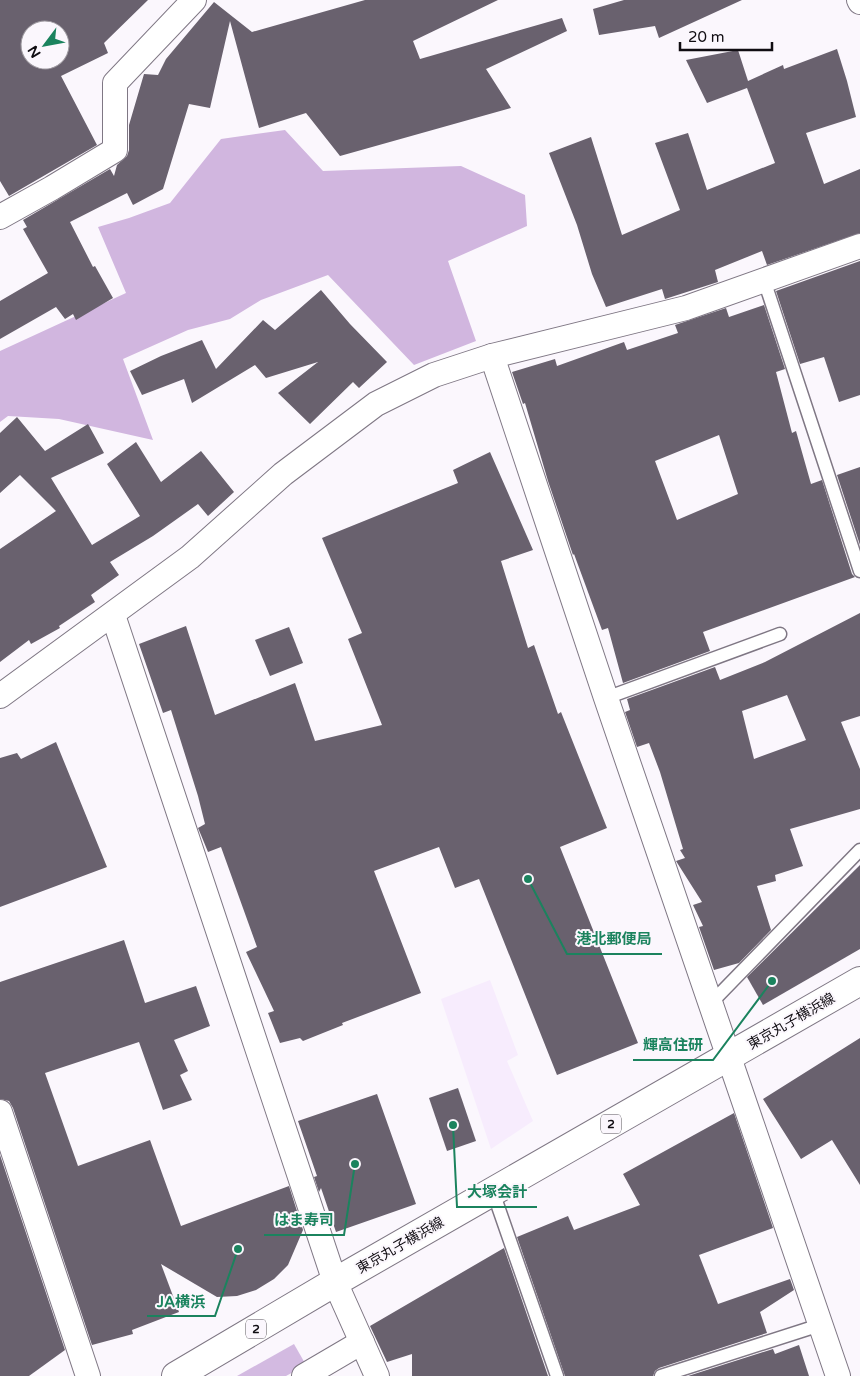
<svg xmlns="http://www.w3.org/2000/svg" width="860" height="1376" font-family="'Varela Round','Noto Sans JP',sans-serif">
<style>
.built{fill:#f7ecfd}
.green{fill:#d3bae1}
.forest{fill:#d1b6df}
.building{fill:#69616e;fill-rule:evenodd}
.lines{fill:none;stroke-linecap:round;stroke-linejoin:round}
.lane-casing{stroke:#7f7784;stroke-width:15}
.street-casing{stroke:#7f7784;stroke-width:26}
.primary-casing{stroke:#7f7784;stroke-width:30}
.lane{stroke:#fff;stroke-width:12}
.street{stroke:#fff;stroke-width:24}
.primary{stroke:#fff;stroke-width:28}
.labels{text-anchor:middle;stroke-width:4;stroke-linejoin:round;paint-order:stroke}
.shield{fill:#fbf7fd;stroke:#565358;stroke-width:1}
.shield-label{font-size:12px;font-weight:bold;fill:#100d12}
.street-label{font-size:14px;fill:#100d12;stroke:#fbf7fd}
.leader{fill:none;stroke:#1b835e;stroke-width:2}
.callout-dot{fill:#1b835e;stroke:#fbf7fd;stroke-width:2}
.callout-label{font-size:15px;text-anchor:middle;font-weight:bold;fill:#1b835e;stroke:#fbf7fd;stroke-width:4;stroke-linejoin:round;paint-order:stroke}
</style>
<rect width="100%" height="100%" fill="#fbf7fd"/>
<polygon class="built" points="490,980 518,1055 507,1061 533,1121 491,1149 441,999"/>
<polygon class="green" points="294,1344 306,1365 286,1376 237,1376"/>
<polygon class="forest" points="285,130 323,171 461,166 525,195 527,226 448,261 476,341 414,365 328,275 261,300 230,319 188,330 123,359 153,440 59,419 8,416 0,422 0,351 126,293 98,227 129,218 170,203 221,139"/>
<g class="building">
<path d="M 0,0 L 148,0 L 104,43 L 108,53 L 61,76 L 97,145 L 9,196 L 0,181 ZM 30,30 L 60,30 L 60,60 L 30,60 Z"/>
<polygon points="365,0 498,0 413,41 420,59 562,18 567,31 486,69 511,108 340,156 306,113 259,128 230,21 210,108 189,104 163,189 133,205 127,193 70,222 93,267 95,266 113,298 76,320 73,314 65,319 56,307 0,339 0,301 48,273 23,229 27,227 23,220 110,169 114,176 117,165 127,156 129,150 129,125 144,74 158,75 166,59 214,2 252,32"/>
<polygon points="624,0 742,0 659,38 655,26 599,35 593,9"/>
<polygon points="837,49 847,81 856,117 806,133 824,184 860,169 860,233 767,265 762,251 715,270 718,282 665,299 662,289 606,307 592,274 577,225 549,153 591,137 622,235 680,210 655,143 688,133 707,190 775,163 747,88 707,103 686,60 738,50 748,81 783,65 784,69"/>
<polygon points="860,261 860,395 839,402 824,357 800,364 776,291"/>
<polygon points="321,290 350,324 387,362 359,388 353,382 310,424 278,393 318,362 266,378 255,365 192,403 184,379 142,395 130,371 161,356 202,340 216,369 263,320 275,330"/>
<path d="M 764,305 L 785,369 L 776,372 L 792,433 L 796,431 L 811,484 L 822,480 L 852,574 L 855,577 L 703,632 L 710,651 L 623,683 L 608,628 L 602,630 L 574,554 L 573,555 L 548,481 L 525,403 L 523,404 L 512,372 L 555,359 L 557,366 L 624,342 L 627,350 L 678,333 L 675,325 L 726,308 L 729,317 ZM 719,435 L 738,494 L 677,520 L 655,461 Z"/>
<polygon points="17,417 45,451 88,424 104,453 51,478 92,545 140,516 107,464 136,442 161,482 201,451 234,492 208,516 198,504 153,536 110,562 119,575 91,595 95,602 59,626 60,628 31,644 29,640 0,662 0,549 56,511 20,475 0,493 0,433"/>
<polygon points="490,452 533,550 501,561 528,648 534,645 558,714 561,712 607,828 560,847 638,1043 557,1075 479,879 455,888 439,847 374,871 421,993 342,1023 343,1025 303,1041 300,1038 280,1043 268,1013 274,1011 246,952 257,947 221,847 208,852 201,835 198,828 205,824 198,796 171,710 163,713 139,644 186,626 215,715 295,683 315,741 382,725 348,639 362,633 322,538 458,483 453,470"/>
<polygon points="860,467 860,545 837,475"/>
<path d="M 860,613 L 860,716 L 841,722 L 860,769 L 860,809 L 790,829 L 803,866 L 775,875 L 776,881 L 757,886 L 771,930 L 739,963 L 714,970 L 699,927 L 703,926 L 693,905 L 702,902 L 676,861 L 685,858 L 680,850 L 683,849 L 660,772 L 649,743 L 637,747 L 625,712 L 630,710 L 627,699 L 715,667 L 720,680 L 765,662 ZM 787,695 L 806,740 L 754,759 L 742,711 Z"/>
<polygon points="289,627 303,663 270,676 255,640"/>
<polygon points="56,742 107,867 0,907 0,758 17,753 21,759"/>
<polygon points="860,865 860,949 763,1005 747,977"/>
<polygon points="124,940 145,1003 196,986 210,1026 174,1040 188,1071 180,1075 192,1100 163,1110 139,1042 45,1073 78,1166 150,1140 181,1226 289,1186 303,1230 288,1265 274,1279 256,1290 237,1296 217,1297 161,1264 179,1312 132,1330 133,1334 92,1345 13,1108 9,1101 0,1099 0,982"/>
<polygon points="860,1038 860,1185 832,1140 801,1159 763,1099"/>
<polygon points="458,1088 476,1141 447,1151 429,1098"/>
<polygon points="377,1094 416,1204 336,1232 321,1188 319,1192 314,1177 317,1176 298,1121"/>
<polygon points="734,1113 773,1228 699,1255 718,1304 790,1279 794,1290 760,1312 767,1333 659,1368 655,1371 653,1376 565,1376 517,1237 568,1216 574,1230 640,1205 623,1174"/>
<polygon points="0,1155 65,1350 29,1376 0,1376"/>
<polygon points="504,1248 548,1376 412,1376 412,1354 387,1362 370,1326"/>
<polygon points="799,1345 809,1376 688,1376 773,1349 775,1354"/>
</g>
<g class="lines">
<g class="lane-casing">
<g id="lane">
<polyline points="764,280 860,571"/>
<polyline points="606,698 780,634"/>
<polyline points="711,1003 860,850"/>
<polyline points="493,1192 557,1376"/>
<polyline points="661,1376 820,1325"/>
</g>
</g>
<g class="street-casing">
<g id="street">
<polyline points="859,0 860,2"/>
<polyline points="0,217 52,188 115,150 115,83 194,0"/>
<polyline points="492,356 606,698 838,1376"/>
<polyline points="113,615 335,1282 377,1376"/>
<polyline points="0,696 190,557 283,474 376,404 434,375 492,356 686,308 860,246"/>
<polyline points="0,1112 88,1376"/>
<polyline points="304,1376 362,1342"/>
</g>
</g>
<g class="primary-casing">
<polyline id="primary" points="176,1376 335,1282 860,981"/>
</g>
<use href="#lane" class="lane"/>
<use href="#street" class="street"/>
<use href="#primary" class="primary"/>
</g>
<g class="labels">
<g class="shield">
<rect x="601" y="1114.5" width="20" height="19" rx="4"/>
<rect x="246" y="1319.5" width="20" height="19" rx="4"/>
</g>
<g class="shield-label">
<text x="611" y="1128">2</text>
<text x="256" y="1333">2</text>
</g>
<g class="street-label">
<text transform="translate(791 1021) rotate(-30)" y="5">東京丸子横浜線</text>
<text transform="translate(400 1245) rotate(-30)" y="5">東京丸子横浜線</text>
</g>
</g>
<path class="leader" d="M528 879L567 954H662M772 981L713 1060H633M453 1125L457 1207H537M355 1164L344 1235H264M238 1249L215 1316H147"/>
<g class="callout-dot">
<circle cx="528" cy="879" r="5"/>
<circle cx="772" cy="981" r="5"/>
<circle cx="453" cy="1125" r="5"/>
<circle cx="355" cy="1164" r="5"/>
<circle cx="238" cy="1249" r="5"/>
</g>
<g class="callout-label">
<text x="614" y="944">港北郵便局</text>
<text x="673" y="1050">輝高住研</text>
<text x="497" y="1197">大塚会計</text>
<text x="304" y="1225">はま寿司</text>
<text x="181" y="1307">JA横浜</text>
</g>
<g transform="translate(45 45) rotate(238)"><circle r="24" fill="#fbf7fd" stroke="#9d999f"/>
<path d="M0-4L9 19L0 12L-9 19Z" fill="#1b835e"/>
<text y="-8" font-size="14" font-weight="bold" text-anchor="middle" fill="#100d12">N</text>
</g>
<path d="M680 42v8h92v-8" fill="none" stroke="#100d12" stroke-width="2.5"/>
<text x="688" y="42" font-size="15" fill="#100d12" stroke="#fbf7fd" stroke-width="4" paint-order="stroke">20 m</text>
</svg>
